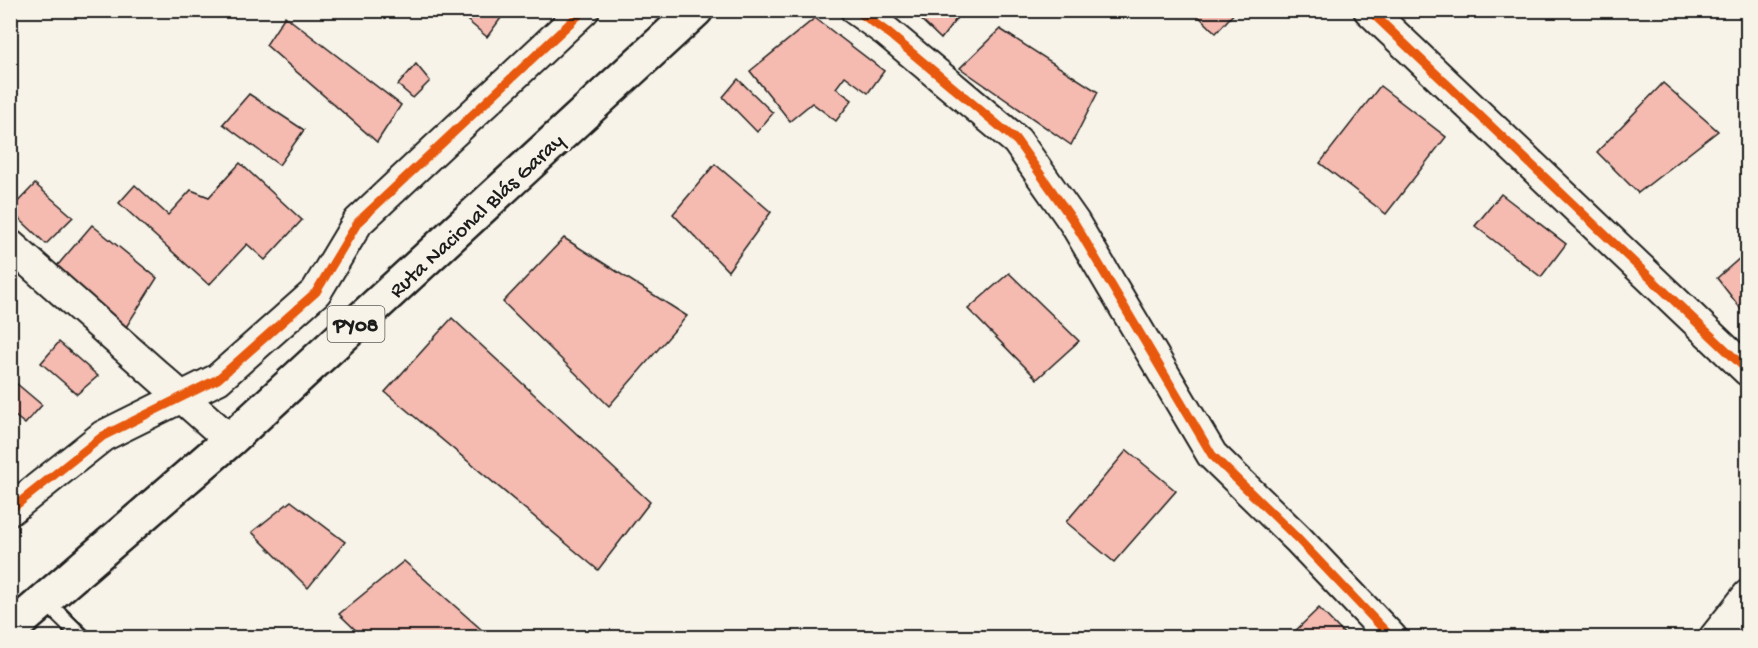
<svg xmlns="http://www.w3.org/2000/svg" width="1758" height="648" font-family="'Gochi Hand',sans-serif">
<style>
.building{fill:#f5bab0;stroke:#1c1c1c;stroke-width:1.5}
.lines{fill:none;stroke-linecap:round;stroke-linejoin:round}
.service-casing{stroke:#1c1c1c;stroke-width:20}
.minor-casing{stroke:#1c1c1c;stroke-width:34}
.trunk-casing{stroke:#1c1c1c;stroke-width:38}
.service{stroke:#f7f3e8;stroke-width:15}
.minor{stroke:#f7f3e8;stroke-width:30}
.trunk{stroke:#f7f3e8;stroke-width:33}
.cycleway-casing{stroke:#f7f3e8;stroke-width:13}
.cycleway{stroke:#e8590c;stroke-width:9}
.labels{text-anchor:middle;stroke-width:5;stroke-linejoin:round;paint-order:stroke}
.shield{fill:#f7f3e8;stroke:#5e5c59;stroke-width:1.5}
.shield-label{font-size:21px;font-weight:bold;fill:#1c1c1c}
.street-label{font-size:22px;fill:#1c1c1c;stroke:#f7f3e8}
</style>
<rect width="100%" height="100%" fill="#f7f3e8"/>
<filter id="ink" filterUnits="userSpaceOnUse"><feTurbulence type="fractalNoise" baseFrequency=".0167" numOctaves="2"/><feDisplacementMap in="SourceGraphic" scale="12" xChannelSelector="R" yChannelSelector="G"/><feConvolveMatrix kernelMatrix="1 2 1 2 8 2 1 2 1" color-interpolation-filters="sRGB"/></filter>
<g filter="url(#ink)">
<g class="building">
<polygon points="455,10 507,10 487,37"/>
<polygon points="911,10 963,10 941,39"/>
<polygon points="1192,10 1237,10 1216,33"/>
<polygon points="285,16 401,105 377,142 266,45"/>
<polygon points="815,18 884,71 868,93 845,76 836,88 852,100 836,121 812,103 790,121 750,71"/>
<polygon points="1000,29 1098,92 1071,145 960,68"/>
<polygon points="416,64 430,81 413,98 398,85"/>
<polygon points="738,79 773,113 757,132 723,97"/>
<polygon points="1663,83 1718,131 1638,193 1597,152"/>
<polygon points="1380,86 1446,137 1386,214 1320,163"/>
<polygon points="249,94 304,130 279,165 223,124"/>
<polygon points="240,163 302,220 265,260 247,244 209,285 119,203 135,185 168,215 191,190 209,197"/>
<polygon points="715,164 771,212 728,271 673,214"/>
<polygon points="35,184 73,217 46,244 10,210"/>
<polygon points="1501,194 1566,244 1541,277 1475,226"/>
<polygon points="92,225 157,278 123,332 51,273"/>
<polygon points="564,238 687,316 609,406 503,302"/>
<polygon points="1748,251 1748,310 1744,313 1717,278"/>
<polygon points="1009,273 1079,341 1037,379 968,309"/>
<polygon points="452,318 650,502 598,570 385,392"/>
<polygon points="59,342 98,376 77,394 41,363"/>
<polygon points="10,378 42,405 25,424 10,412"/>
<polygon points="1127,450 1176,491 1114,562 1066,522"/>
<polygon points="291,501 345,542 308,588 252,532"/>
<polygon points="404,561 491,638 364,638 339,614"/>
<polygon points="1319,608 1348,638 1288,638"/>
</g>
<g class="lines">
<g class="service-casing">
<polyline id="service" points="44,600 83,638"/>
</g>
<g class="minor-casing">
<g id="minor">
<polyline points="856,10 887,32 1017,141 1074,222 1212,455 1298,539 1392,638"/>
<polyline points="1369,10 1748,371"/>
<polyline points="10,245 230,440"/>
<polyline points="10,510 103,436 218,379 316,292 358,222 584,10"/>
<polyline points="1714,638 1748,595"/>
</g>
</g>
<g class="trunk-casing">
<polyline id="trunk" points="10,630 230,440 696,10"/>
</g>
<use href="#service" class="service"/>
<use href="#minor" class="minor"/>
<use href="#trunk" class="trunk"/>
<g class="cycleway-casing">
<g id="cycleway">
<polyline points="856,10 887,32 1017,141 1074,222 1212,455 1298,539 1392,638"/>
<polyline points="1369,10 1748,371"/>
<polyline points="10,510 103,436 218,379 316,292 358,222 584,10"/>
</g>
</g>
<use href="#cycleway" class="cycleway"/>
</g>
</g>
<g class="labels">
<rect class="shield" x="327.5" y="306" width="57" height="36" rx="4.5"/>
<g class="shield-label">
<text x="356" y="331">PY08</text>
</g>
<g class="street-label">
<text transform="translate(475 214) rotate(-43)" y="8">Ruta Nacional Blás Garay</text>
</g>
</g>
<rect width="1758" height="648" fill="none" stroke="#f7f3e8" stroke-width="36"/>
<rect x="18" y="18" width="1722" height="612" fill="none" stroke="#1c1c1c" stroke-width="2" filter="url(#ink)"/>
</svg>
